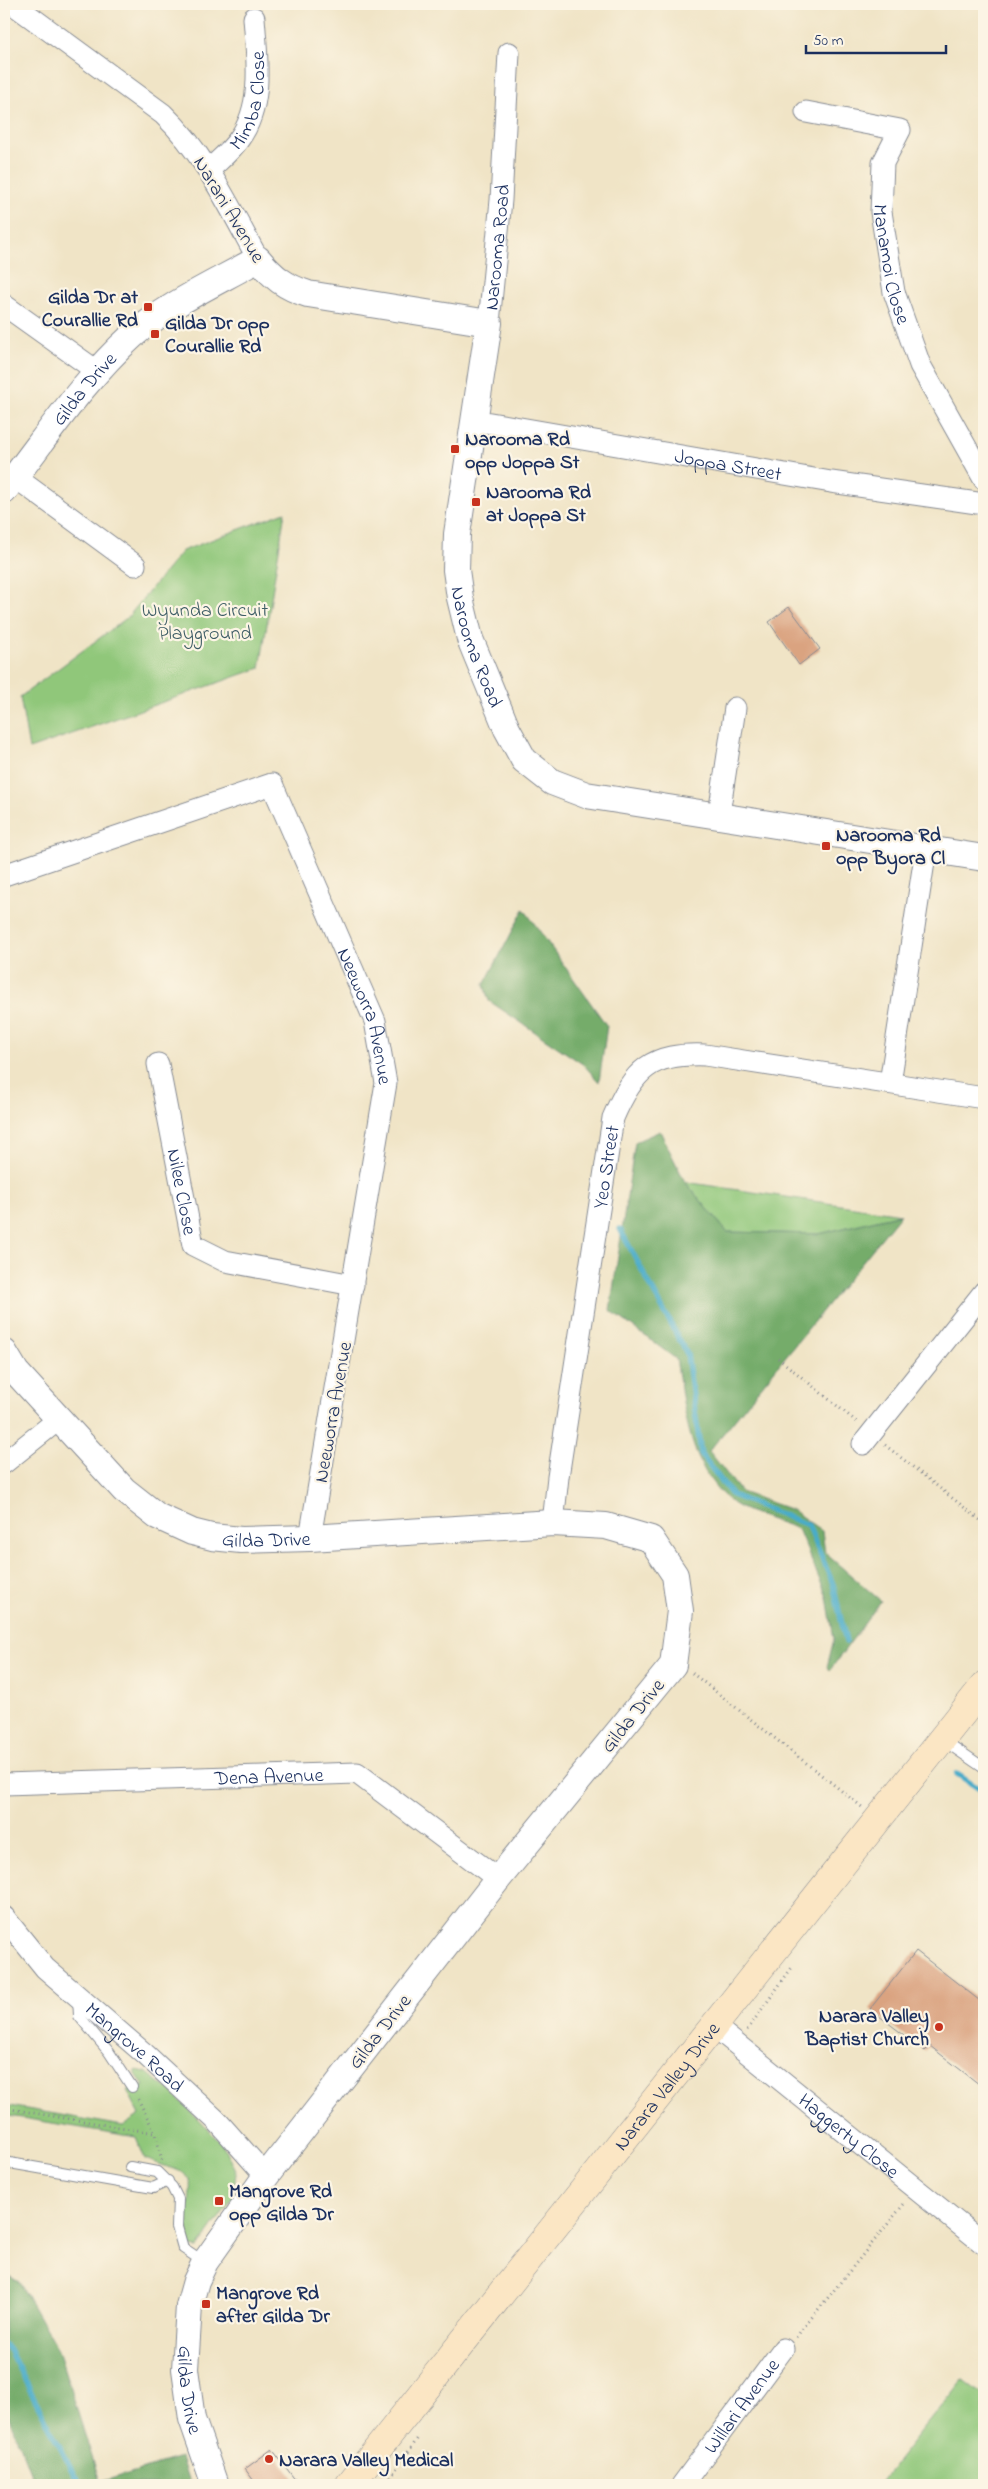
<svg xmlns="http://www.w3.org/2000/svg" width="988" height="2489" font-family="'Indie Flower',sans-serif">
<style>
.green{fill:#90c77a;stroke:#567b6c}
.forest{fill:#74ac6a;stroke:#486e64}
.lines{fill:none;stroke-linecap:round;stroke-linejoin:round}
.stream{stroke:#49acc9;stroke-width:5.5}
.building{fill:#daa380}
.service-casing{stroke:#868a92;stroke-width:12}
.minor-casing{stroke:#868a92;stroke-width:23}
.tertiary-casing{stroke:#868a92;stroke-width:28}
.secondary-casing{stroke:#868a92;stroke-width:29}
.path{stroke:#868a92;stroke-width:3;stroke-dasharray:1 4;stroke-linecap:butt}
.service{stroke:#fff;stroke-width:10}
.minor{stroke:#fff;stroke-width:21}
.tertiary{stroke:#fff;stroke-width:26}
.secondary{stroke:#fbe6c4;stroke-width:28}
.poi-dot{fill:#c8321e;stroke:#fcf5e5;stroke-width:2}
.labels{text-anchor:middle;stroke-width:4.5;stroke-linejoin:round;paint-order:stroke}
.street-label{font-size:20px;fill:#1b2f5e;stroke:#fcf5e5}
.poi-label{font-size:20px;font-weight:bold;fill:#1b2f5e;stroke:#fcf5e5;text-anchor:start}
.park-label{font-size:20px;fill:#3e5d66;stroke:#fcf5e5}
</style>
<rect width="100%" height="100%" fill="#fcf5e5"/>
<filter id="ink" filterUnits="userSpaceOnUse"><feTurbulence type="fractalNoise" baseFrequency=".02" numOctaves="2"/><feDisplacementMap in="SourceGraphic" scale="10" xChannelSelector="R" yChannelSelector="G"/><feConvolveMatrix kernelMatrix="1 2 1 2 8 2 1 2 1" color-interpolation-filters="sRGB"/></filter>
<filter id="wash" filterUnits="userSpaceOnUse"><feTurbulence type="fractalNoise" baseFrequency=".0096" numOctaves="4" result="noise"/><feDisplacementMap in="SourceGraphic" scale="20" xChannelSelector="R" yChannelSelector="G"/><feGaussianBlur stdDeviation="1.12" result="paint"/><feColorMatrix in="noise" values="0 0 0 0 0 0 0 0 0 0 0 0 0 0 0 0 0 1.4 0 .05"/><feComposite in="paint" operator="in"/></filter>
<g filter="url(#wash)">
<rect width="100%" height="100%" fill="#f0e4c6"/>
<g class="green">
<polygon points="285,512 260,668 29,749 20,697 128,617 182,551"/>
<polygon points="685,1182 901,1214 819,1234 727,1232"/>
<path d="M 136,2070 L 146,2072 L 173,2093 L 223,2145 L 236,2173 L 233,2198 L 198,2248 L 190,2247 C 182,2223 192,2202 190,2179 L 182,2172 L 145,2159 L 136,2137 L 4,2115 L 4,2105 L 123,2126 L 140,2115 L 127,2090 L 144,2086 L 136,2074 Z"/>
<polygon points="962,2380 984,2397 984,2485 878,2485"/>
</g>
<g class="forest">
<polygon points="524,909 607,1026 599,1082 584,1065 489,1001 484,985"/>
<path d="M 660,1131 L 685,1182 L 727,1232 L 819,1234 L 901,1214 L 709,1451 L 741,1492 L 792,1510 L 822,1531 L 825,1553 L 881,1601 L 830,1670 L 827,1667 L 834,1639 L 827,1597 L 798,1529 C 783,1523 741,1511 731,1502 C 688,1467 685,1410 676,1359 L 610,1310 L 635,1142 Z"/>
<polygon points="4,2273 19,2282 58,2350 100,2482 181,2458 190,2485 35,2485 4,2405"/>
</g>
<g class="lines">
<g class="stream">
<polyline points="620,1229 687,1354 701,1454 732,1495 808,1525 833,1584 846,1642"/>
<polyline points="957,1774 984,1792"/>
<polyline points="4,2344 9,2350 80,2485"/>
</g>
</g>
<g id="blocks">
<g class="building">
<polygon points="789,607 820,649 799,665 769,622"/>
<polygon points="916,1951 984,2004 984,2088 930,2046 925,2051 870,2009"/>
<polygon points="272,2449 299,2485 257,2485 245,2469"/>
</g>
</g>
</g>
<g filter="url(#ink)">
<use href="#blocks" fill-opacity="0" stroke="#868a92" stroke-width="1"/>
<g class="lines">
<g class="service-casing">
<g id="service">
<polyline points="943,1740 984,1768"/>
<polyline points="78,1997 79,2016 109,2052 132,2087"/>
<polyline points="4,2162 153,2188 168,2181"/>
<polyline points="130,2167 157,2172 172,2187 178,2199 177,2227 183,2248 204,2262"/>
</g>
</g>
<g class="minor-casing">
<g id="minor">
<path d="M 13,4 L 163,114 C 205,154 230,208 258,259"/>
<path id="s1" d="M 806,112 L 900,130 L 883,163 L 881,212 L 894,292 L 920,365 L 984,479"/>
<path id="s2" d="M 209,170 C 219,160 231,151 239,139 C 264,106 257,57 254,18"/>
<polyline points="4,305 98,372"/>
<path id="s3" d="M 489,323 L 501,200 L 509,53"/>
<path id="s4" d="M 473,420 L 831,482 L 984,504"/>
<polyline points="15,477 135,565"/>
<polyline points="719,814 735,708"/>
<path id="s5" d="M 4,875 L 272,784 L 375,1021 L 386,1083 L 310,1538"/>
<path id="s6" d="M 158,1064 L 193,1245 L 225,1261 L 353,1285"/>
<polyline points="890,1083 926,849"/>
<polyline points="863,1444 984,1292"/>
<polyline points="4,1463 59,1419"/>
<path id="s7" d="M 553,1523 L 558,1477 L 613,1118 C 634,1069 651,1053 705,1055 L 984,1098"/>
<path id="s8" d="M 4,1784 L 357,1773 L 498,1879"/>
<path id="s9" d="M 4,1917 L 45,1968 L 146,2055 L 217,2121 L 266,2176"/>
<path id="s10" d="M 714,2026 L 984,2244"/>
<path id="s11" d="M 682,2485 L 783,2349"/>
</g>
</g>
<g class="tertiary-casing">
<g id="tertiary">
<path id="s12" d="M 4,491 C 45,439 83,380 132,336 C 168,304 216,283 258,259 C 273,277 285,287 308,294 L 489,323 L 457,534 L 456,570 L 460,598 L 470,639 L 507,729 L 524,760 L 552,782 L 586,795 L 984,858"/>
<path id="s13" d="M 4,1352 L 16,1372 L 124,1490 L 157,1516 L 192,1532 L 212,1537 L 241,1540 L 310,1538 L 553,1523 L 606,1526 L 651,1539 L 675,1575 L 680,1611 L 673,1665 L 498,1879 L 266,2176 L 205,2262 L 196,2281 L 189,2306 L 185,2369 L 192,2419 L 215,2485"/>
</g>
</g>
<g class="secondary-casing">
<g id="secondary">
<path id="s14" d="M 349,2485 L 984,1686"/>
</g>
</g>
<g class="path">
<polyline points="778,1358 857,1422"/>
<polyline points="885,1445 984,1523"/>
<polyline points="692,1673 862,1807"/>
<polyline points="747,2030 793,1966"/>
<polyline points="138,2099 155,2133 162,2160"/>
<polyline points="4,2108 155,2133"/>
<polyline points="796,2337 904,2204"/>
<polyline points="385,2485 418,2438"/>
</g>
<use href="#service" class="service"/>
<use href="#minor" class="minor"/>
<use href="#tertiary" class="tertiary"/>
<use href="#secondary" class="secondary"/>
</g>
</g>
<g class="poi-dot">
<rect x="143" y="302" width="10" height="10" rx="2.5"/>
<rect x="150" y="329" width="10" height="10" rx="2.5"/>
<rect x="450" y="444" width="10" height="10" rx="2.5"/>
<rect x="471" y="497" width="10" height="10" rx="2.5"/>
<rect x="821" y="841" width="10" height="10" rx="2.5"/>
<circle cx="939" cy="2027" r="5"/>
<rect x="214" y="2196" width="10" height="10" rx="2.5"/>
<rect x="201" y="2299" width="10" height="10" rx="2.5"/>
<circle cx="269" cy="2459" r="5"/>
</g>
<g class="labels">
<g class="street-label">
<text dy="7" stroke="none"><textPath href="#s2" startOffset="84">Mimba Close</textPath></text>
<text transform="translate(230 209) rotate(59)" y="7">Narani Avenue</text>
<text dy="7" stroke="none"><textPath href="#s3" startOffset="76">Narooma Road</textPath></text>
<text dy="7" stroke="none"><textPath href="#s1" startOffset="235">Manamoi Close</textPath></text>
<text dy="7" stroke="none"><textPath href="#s12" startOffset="130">Gilda Drive</textPath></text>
<text dy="7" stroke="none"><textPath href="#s4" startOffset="259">Joppa Street</textPath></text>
<text dy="7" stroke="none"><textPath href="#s12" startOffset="924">Narooma Road</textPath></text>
<text dy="7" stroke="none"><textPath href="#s5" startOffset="534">Neeworra Avenue</textPath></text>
<text dy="7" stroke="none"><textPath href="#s7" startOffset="360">Yeo Street</textPath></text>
<text dy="7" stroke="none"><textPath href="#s6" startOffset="130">Nilee Close</textPath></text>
<text transform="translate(332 1412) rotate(-80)" y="7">Neeworra Avenue</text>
<text dy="7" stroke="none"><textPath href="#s13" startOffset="339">Gilda Drive</textPath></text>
<text transform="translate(632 1715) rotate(-51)" y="7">Gilda Drive</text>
<text dy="7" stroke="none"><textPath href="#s8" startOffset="265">Dena Avenue</textPath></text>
<text transform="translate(379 2031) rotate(-52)" y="7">Gilda Drive</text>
<text dy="7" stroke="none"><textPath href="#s9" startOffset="185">Mangrove Road</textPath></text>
<text dy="7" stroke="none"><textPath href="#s14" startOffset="510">Narara Valley Drive</textPath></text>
<text dy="7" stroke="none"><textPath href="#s10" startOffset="174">Haggerty Close</textPath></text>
<text dy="7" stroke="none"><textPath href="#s13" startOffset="1750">Gilda Drive</textPath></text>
<text dy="7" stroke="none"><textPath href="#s11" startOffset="99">Willari Avenue</textPath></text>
</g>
<g class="poi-label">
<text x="138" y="303" text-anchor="end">Gilda Dr at<tspan x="138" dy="23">Courallie Rd</tspan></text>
<text x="165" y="329">Gilda Dr opp<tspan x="165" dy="23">Courallie Rd</tspan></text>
<text x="465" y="445">Narooma Rd<tspan x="465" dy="23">opp Joppa St</tspan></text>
<text x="486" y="498">Narooma Rd<tspan x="486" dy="23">at Joppa St</tspan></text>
<text x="836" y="841">Narooma Rd<tspan x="836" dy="23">opp Byora Cl</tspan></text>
<text x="929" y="2022" text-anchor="end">Narara Valley<tspan x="929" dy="23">Baptist Church</tspan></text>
<text x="229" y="2197">Mangrove Rd<tspan x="229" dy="23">opp Gilda Dr</tspan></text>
<text x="216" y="2299">Mangrove Rd<tspan x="216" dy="23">after Gilda Dr</tspan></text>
<text x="279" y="2466">Narara Valley Medical</text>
</g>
<g class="park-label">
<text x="205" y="616">Wyunda Circuit<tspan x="205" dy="23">Playground</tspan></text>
</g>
</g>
<rect width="988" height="2489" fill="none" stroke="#fcf5e5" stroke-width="20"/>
<path d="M806 45v8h140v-8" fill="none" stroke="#1b2f5e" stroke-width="2.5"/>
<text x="813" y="45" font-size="15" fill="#1b2f5e" stroke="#fcf5e5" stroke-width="4" paint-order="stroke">50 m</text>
</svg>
